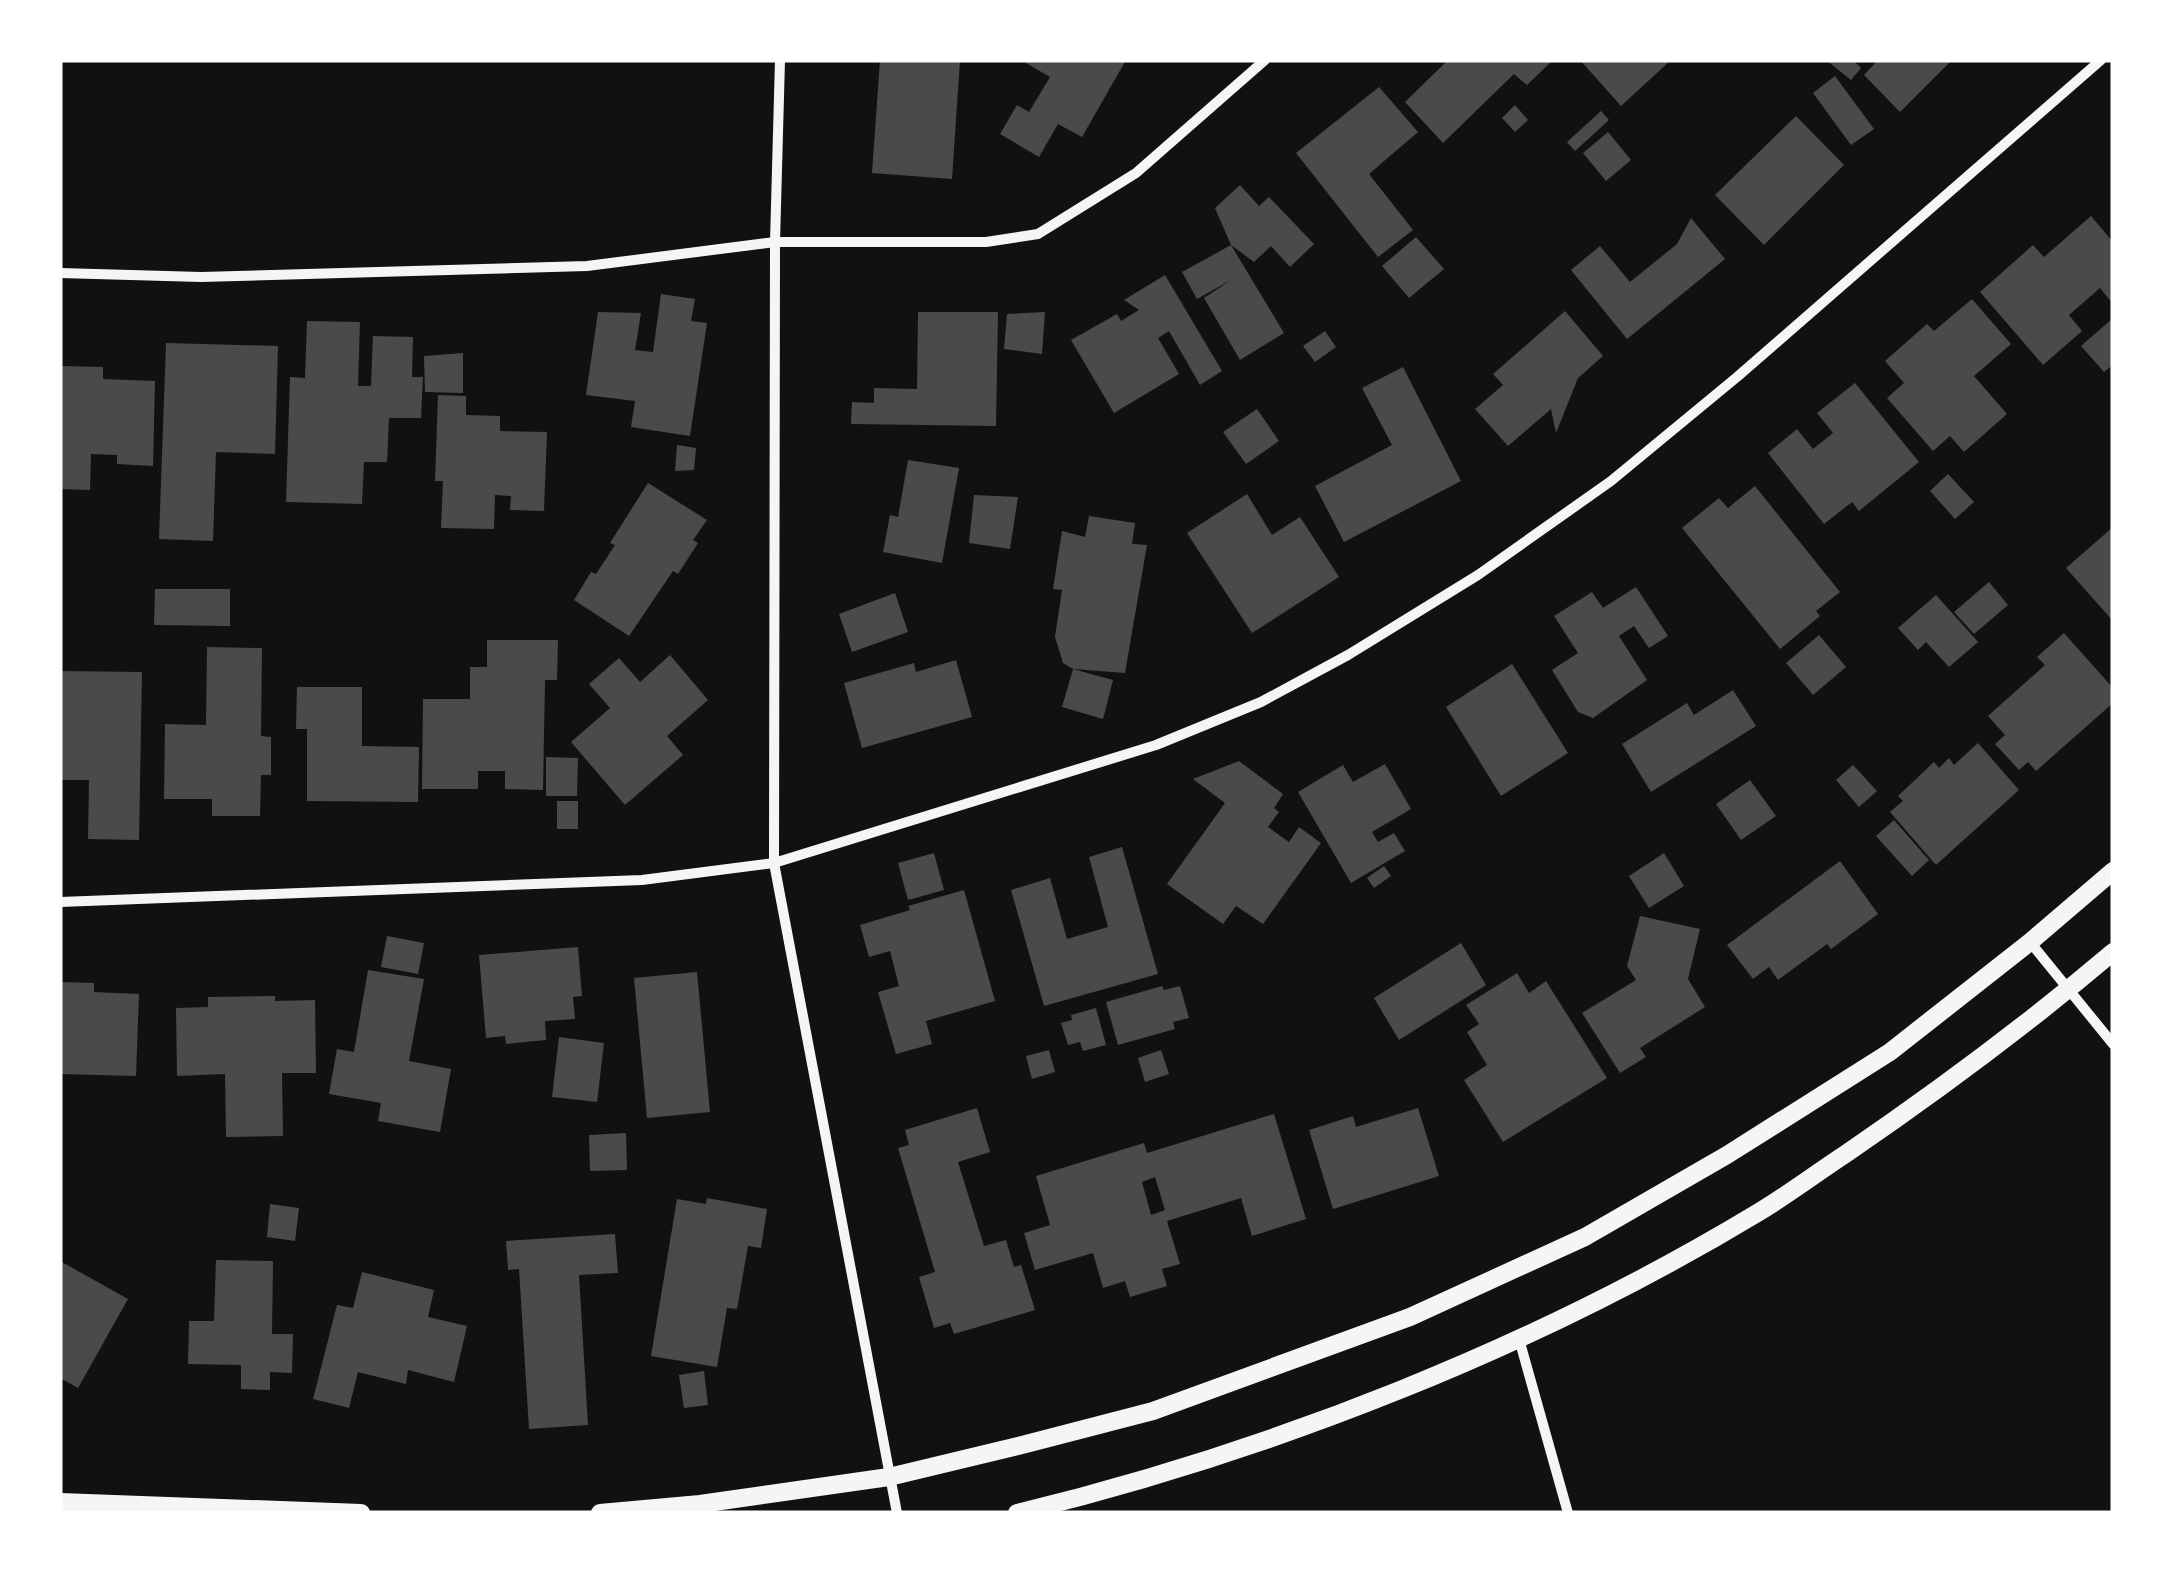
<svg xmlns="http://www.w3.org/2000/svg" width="2173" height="1573" font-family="'DM Sans',sans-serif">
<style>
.building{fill:#4a4a4a;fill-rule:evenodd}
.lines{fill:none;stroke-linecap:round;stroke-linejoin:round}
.minor{stroke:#f5f5f5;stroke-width:10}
.tertiary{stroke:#f5f5f5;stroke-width:18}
</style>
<rect width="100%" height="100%" fill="#111"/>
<g class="building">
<polygon points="880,60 960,60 952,179 872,173"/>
<polygon points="1027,60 1126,60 1082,137 1058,124 1039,157 1000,134 1017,105 1029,112 1050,77 1026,63"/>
<polygon points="1448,60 1553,60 1527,85 1514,74 1443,143 1405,102"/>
<polygon points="1580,60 1671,60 1621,106"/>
<polygon points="1826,60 1853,60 1861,68 1851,80"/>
<polygon points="1873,60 1952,60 1900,112 1864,75 1876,62"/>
<polygon points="1835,76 1874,129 1851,145 1813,93"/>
<polygon points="1379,87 1418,132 1369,174 1413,230 1378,257 1296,153"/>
<polygon points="1515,105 1528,120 1515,132 1502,118"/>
<polygon points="1601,111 1609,120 1575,151 1567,142"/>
<polygon points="1796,116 1844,165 1764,245 1715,195"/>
<polygon points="1608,132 1631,160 1606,181 1583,153"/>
<polygon points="1240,185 1259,206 1269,197 1314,244 1290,267 1271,246 1254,262 1231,245 1215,208"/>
<polygon points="2091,216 2113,242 2113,304 2100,288 2069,315 2082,331 2043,365 1980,292 2033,245 2044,257"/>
<polygon points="1691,218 1725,259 1627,339 1571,270 1600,246 1630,282 1677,244"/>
<polygon points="1416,237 1444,269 1409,298 1382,266"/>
<polygon points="1231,245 1284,333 1240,360 1204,298 1231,280 1197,299 1182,272"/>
<polygon points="1165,275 1222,371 1200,385 1169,331 1158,338 1179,374 1114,413 1071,340 1117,314 1121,321 1139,310 1124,300"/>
<polygon points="661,294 695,299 691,321 707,323 690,436 631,427 635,401 586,395 598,312 641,313 635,350 653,352"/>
<polygon points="1972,299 2011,344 1974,376 2007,414 1964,452 1950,436 1933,451 1887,398 1904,383 1885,361 1927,324 1934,331"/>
<polygon points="1565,311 1603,356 1578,378 1556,433 1551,409 1508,446 1475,409 1503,385 1493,374"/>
<polygon points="918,312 998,312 996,426 851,424 852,402 874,403 874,388 917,389"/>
<polygon points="1045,312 1042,354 1004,349 1007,314"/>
<polygon points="2113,318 2113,365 2104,372 2081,346"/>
<polygon points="307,321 360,322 358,386 371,386 373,336 413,337 412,377 423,377 421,418 389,418 387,462 364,462 362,504 286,502 290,377 305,378"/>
<polygon points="1325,331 1336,347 1315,362 1303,346"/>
<polygon points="166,343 278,346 275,454 216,452 213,541 159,539"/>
<polygon points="463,353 463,393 425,392 424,356"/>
<polygon points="60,366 103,367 103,379 155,381 153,466 117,464 117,455 91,454 90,490 60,489"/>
<polygon points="1403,367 1461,481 1344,542 1315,486 1392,445 1362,388"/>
<polygon points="1855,383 1919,462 1859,511 1852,502 1824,524 1768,453 1797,429 1813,449 1833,433 1817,413"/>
<polygon points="438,395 466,396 466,415 500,416 500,431 547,432 544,511 510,510 511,496 495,495 494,529 441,528 443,481 435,481"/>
<polygon points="1257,409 1279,441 1246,464 1223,432"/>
<polygon points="677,445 696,448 694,470 675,471"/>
<polygon points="908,460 959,468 942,563 883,552 890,515 898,517"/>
<polygon points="1948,474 1974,502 1955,519 1930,491"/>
<polygon points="648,483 707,520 693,540 698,543 678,574 673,571 629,636 574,600 591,572 596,574 615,545 610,543"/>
<polygon points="1755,486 1840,592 1816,611 1820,616 1780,649 1682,528 1719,498 1728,508"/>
<polygon points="1247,494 1272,535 1300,517 1339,577 1252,633 1187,533"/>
<polygon points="974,495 1018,497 1010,549 969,543"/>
<polygon points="1089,516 1135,523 1132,544 1147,545 1125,673 1073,669 1063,663 1055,637 1062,590 1053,589 1062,531 1085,537"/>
<polygon points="2113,527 2113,621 2066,568"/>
<polygon points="1989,582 2008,605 1974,634 1954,612"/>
<polygon points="1636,587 1668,636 1649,648 1634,626 1619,636 1647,680 1593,718 1578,712 1552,670 1578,653 1554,616 1592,592 1603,608"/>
<polygon points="155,589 230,589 230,626 154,625"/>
<polygon points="895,593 908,632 852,652 839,614"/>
<polygon points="1936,595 1978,642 1949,667 1926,642 1918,650 1898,628"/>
<polygon points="2064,633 2113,688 2113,703 2036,771 2028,762 2019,770 1995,744 2005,735 1988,716 2045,665 2037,657"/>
<polygon points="1819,635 1846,667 1813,695 1786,663"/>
<polygon points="487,640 558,640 557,680 545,680 543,790 505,789 505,771 478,771 478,789 422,789 423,699 470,699 470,667 487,667"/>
<polygon points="207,647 262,648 261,736 271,737 271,775 261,775 260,816 212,816 212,799 164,799 165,724 206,725"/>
<polygon points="670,655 708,700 667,736 683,755 625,805 571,742 610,708 589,684 619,658 640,682"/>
<polygon points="956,660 972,717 862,748 844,683 914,663 916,672"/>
<polygon points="1512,664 1568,753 1501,796 1446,707"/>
<polygon points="1073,669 1113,680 1103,719 1062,707"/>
<polygon points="60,671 142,672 139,840 88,839 89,780 60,780"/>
<polygon points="297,687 362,687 362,746 419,747 418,802 307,801 307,729 296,729"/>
<polygon points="1733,690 1756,726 1651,792 1622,744 1687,703 1694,715"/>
<polygon points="1978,743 2019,790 1936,865 1890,812 1903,801 1898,796 1934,762 1939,768 1949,758 1954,765"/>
<polygon points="546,757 578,758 577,796 546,796"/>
<polygon points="1239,761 1283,794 1274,808 1279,812 1268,827 1289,842 1299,827 1321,843 1263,924 1236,906 1223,924 1167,884 1225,803 1193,779"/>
<polygon points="1385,764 1411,809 1372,832 1378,842 1394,833 1405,851 1351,883 1298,792 1343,765 1353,782"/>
<polygon points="1853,765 1877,791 1859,807 1836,780"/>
<polygon points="1750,780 1776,816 1741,840 1716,804"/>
<rect x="557" y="801" width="21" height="28"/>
<polygon points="1894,820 1929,860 1912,876 1876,836"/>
<polygon points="1122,847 1158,974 1044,1006 1011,890 1050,878 1067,939 1108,927 1089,857"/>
<polygon points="934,853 944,890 908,900 898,863"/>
<polygon points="1664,853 1684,886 1649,908 1629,876"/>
<polygon points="1840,861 1878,914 1831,949 1827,944 1778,980 1769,967 1753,979 1727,945"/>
<polygon points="1384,866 1391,876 1374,888 1367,878"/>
<polygon points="964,890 995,1001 926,1021 932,1044 896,1054 878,992 899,986 890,951 869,957 860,925 910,910 908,906"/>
<polygon points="1640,916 1700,929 1688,979 1705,1007 1640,1048 1646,1057 1620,1073 1582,1013 1636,980 1627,966"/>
<polygon points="387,936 424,943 418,974 381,967"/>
<polygon points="1461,943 1486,985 1399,1040 1374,998"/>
<polygon points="578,947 582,996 573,997 575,1019 545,1021 546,1040 506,1044 505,1036 486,1038 479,955"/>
<polygon points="368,970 424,979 409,1061 451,1069 440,1132 378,1121 381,1103 329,1094 337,1049 354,1052"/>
<polygon points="697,972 710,1112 647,1118 634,978"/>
<polygon points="1517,973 1529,993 1546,981 1607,1078 1503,1142 1464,1080 1487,1065 1467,1032 1479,1024 1466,1005"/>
<polygon points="60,982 94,983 94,992 139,994 136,1076 60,1074"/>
<polygon points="1162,986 1164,990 1180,986 1189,1018 1173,1022 1175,1029 1118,1045 1106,1002"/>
<polygon points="275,996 275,1001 315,1000 316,1073 282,1073 283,1136 226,1137 225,1074 177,1076 176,1008 208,1007 208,997"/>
<polygon points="1096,1008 1106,1045 1083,1051 1080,1042 1068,1045 1061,1023 1072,1020 1071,1015"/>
<polygon points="559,1037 604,1043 597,1102 552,1097"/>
<polygon points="1049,1050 1055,1072 1032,1079 1026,1056"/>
<polygon points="1161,1050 1169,1074 1145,1082 1138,1058"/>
<polygon points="977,1108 990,1152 958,1162 984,1246 1006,1240 1014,1267 1021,1265 1035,1310 954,1334 950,1323 934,1328 919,1277 935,1272 898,1148 909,1145 905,1130"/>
<polygon points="1418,1108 1439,1176 1333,1209 1309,1130 1353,1116 1356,1127"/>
<path d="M 1274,1114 L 1306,1219 L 1252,1236 L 1241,1198 L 1167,1221 L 1180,1264 L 1162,1269 L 1167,1286 L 1130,1297 L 1125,1281 L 1103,1288 L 1093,1253 L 1035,1270 L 1024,1233 L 1050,1225 L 1036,1176 L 1144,1143 L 1147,1153 ZM 1155,1177 L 1165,1210 L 1151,1215 L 1142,1182 Z"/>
<polygon points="626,1133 627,1170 590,1171 589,1135"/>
<polygon points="707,1198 767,1209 761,1248 748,1246 737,1309 727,1308 717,1367 651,1356 677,1199 706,1204"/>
<polygon points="270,1204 299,1208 295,1241 267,1237"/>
<polygon points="615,1234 618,1273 579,1275 588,1425 529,1429 519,1269 508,1270 506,1241"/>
<polygon points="216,1260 273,1261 272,1334 293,1334 292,1373 270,1372 270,1390 241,1389 241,1365 188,1364 189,1321 214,1321"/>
<polygon points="60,1261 128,1299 78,1388 60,1378"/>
<polygon points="362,1272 434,1290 428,1317 467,1326 454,1382 408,1370 406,1384 358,1372 349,1408 313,1399 337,1305 353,1308"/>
<polygon points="704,1371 708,1405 684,1408 679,1375"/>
</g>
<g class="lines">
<g class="minor">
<polyline points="780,60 775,242 774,863 897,1513"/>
<polyline points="60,273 201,277 587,266 775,242 986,242 1038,234 1136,173 1265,60"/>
<polyline points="60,902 642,880 774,863 1156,745 1261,702 1348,655 1478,575 1611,481 1737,377 2101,60"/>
<polyline points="2030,942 2113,1044"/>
<polyline points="1519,1339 1568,1513"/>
</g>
<g class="tertiary">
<polyline points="60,1502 361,1513"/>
<polyline points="600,1513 700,1504 889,1477 1022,1445 1153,1411 1410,1317 1585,1237 1727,1155 1890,1052 2030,942 2113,871"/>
<path d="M 1017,1513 C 1272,1451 1534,1348 1759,1212 C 1789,1194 1818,1172 1847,1153 C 1939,1090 2028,1024 2113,952"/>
</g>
</g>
<rect width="2173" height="1573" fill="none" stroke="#ffffff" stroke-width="125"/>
</svg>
